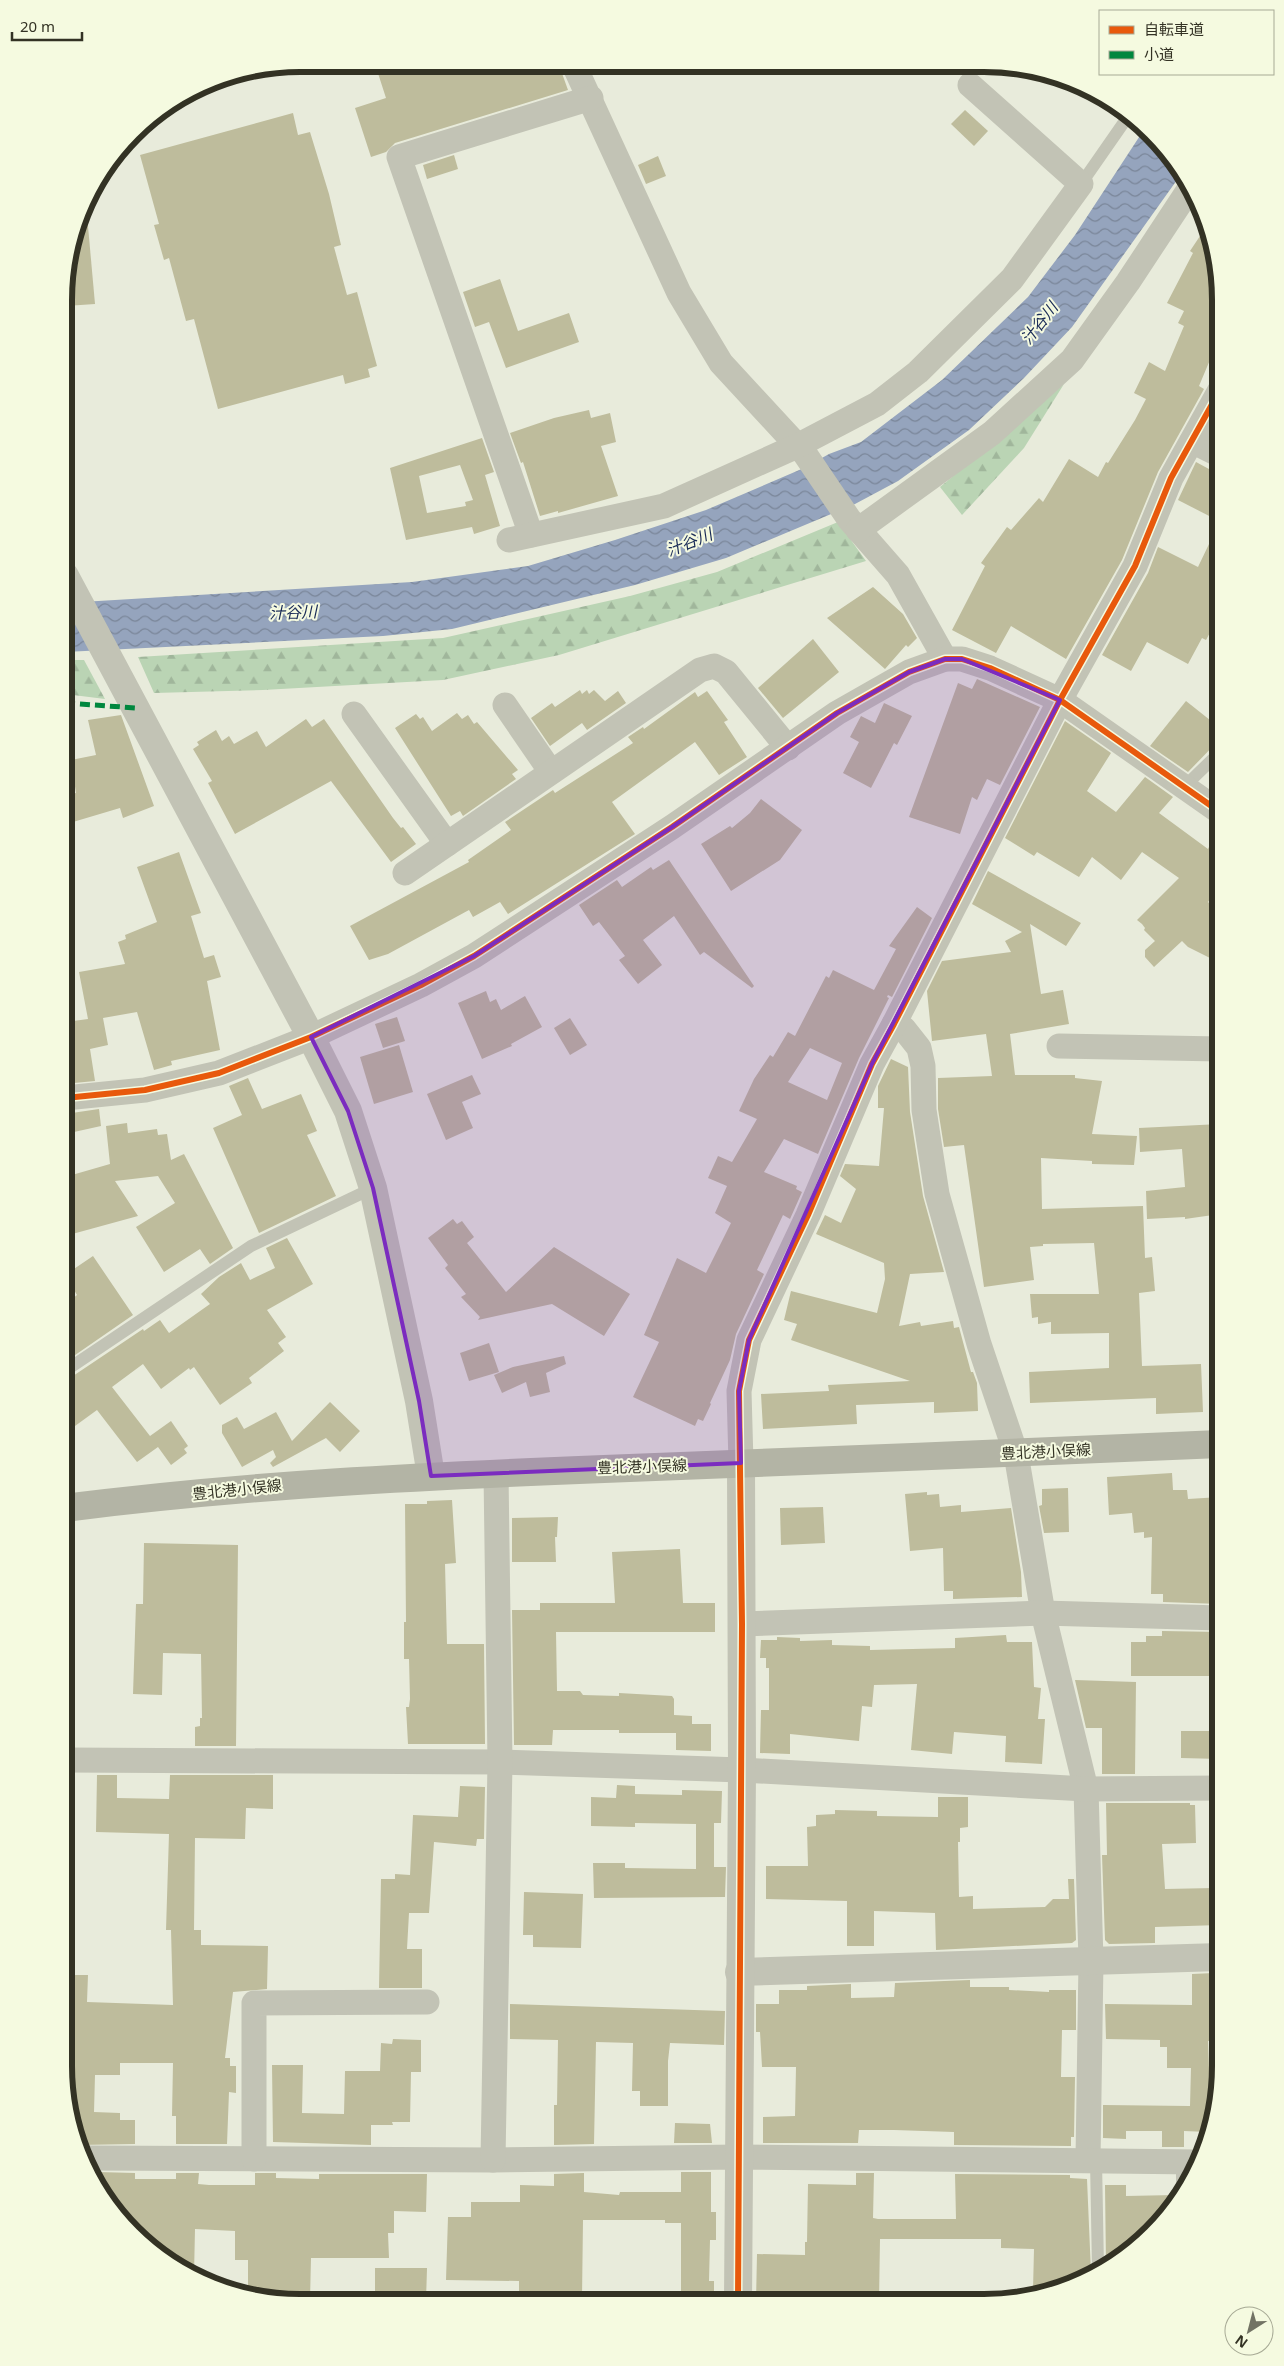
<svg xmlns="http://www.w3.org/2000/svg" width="1284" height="2366" font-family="'Noto Sans','Noto Sans JP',sans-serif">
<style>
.forest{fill:url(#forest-firs)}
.water{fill:url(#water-waves)}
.building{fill:#bebc9c;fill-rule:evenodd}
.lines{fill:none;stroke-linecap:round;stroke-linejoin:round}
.service{stroke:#c2c3b5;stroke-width:12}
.minor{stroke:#c2c3b5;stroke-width:25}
.tertiary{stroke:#c2c3b5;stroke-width:28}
.secondary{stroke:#b3b4a5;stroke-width:28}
.quiet{stroke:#00873e;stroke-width:5;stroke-dasharray:10 5;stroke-linecap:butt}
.cycleway-casing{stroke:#f5fae0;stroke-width:9}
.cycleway{stroke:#e8590c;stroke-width:6}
.marked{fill:#7b2cbf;fill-opacity:0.2;stroke:#7b2cbf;stroke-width:4;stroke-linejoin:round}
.labels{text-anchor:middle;stroke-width:4;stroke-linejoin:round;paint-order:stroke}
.street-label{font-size:15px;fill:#333224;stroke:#f5fae0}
.water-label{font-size:16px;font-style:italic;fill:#182a56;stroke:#f5fae0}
.rim{fill:none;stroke:#333224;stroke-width:6}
</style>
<defs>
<pattern id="forest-firs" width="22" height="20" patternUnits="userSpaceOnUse" patternTransform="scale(1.25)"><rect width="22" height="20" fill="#bad4b4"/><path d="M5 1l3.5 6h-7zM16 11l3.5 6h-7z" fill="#a0b69b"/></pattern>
<pattern id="water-waves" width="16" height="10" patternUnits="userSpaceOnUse" patternTransform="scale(1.25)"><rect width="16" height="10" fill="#95a4bd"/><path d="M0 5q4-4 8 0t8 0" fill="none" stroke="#7a8699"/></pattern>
</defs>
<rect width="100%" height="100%" fill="#e8ebdb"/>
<g class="forest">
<polygon points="1064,384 1024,448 962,515 940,487"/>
<polygon points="838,522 866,561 559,655 443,680 263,690 154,693 138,657 443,638 630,596 717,572"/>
<polygon points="65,660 84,660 105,699 65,694"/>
</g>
<polygon class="water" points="1145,128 1182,173 1072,327 1024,378 969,430 898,481 855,504 726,558 635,585 452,629 383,636 65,652 65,603 412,582 528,566 615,540 706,510 804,468 829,454 861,442 942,380 1028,297 1075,235"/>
<g class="building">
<polygon points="375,64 559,65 568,90 395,143 386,152 371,157 355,108 386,98"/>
<polygon points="965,110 988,131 974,146 951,124"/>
<polygon points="293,113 298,135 310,132 329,194 341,245 334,247 347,295 357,292 377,366 368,369 370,377 345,384 343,375 218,409 194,319 186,321 169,258 164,260 154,225 159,224 140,155"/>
<polygon points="454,155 458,169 427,179 423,165"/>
<polygon points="658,156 666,176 646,184 638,165"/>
<polygon points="86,204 95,304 66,306 66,270"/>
<polygon points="1208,224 1220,300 1220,336 1199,386 1204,389 1158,472 1122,560 1066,659 1011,626 996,653 952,630 985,566 981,563 1007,527 1011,530 1039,498 1043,502 1069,459 1098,477 1106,462 1108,463 1135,420 1146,399 1134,393 1149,362 1165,371 1184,326 1178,323 1184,311 1167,303 1193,253 1190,251"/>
<polygon points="500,279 518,331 569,313 579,342 506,368 489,322 475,327 463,292"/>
<polygon points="589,410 591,418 610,413 616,442 601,446 618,496 558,513 558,511 540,516 523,462 521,463 510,433 554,418"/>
<path d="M 482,438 L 494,472 L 485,475 L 500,526 L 474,534 L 472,527 L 406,540 L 390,468 ZM 460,465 L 473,500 L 465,502 L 466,506 L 427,513 L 419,476 Z"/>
<polygon points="1196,462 1220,475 1220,506 1217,520 1178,500"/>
<polygon points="1220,521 1220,614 1206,640 1202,638 1188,664 1147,642 1131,671 1102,655 1148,573 1158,547 1198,567"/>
<polygon points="873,587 903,614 917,638 908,647 906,645 885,669 827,618"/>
<polygon points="813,639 839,672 783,718 758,688"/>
<polygon points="977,679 1040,707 1000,785 987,779 977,800 972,797 960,834 909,817 958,683 972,689"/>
<polygon points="580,690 582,694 587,690 589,694 594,690 605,701 618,691 626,703 587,730 582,723 550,746 531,718 552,703 555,707"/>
<polygon points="707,691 728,720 724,722 747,757 719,775 695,742 612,802 635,834 508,914 500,902 473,917 469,910 388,954 369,960 350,926 469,862 468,860 511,830 505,822 553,790 555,793 633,743 628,737 643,727 644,729 695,692 698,697"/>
<polygon points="1186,701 1220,728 1220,739 1188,772 1150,746"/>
<polygon points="884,703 912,716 897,745 894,743 871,788 843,773 859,742 850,737 861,716 875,723"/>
<polygon points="457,713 462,719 468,715 474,724 477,722 518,770 512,774 516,779 463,816 460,811 451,816 395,728 416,714 420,719 423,717 432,731"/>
<polygon points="121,715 154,806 123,818 120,808 73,822 66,795 76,793 71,760 96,755 88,720"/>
<polygon points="306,719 312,727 324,719 393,818 401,828 403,827 416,844 391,862 331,781 235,834 208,783 212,781 193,749 199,745 197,742 216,730 222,741 229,736 234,744 257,731 266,747"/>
<polygon points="1065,721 1111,753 1087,791 1116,812 1145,777 1173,797 1159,813 1208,849 1209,847 1220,855 1220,885 1208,902 1220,914 1220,963 1188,947 1182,941 1154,967 1145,957 1145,950 1155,941 1144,930 1145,928 1142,924 1137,920 1179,878 1142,852 1121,880 1092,857 1079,877 1037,852 1034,856 1005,838"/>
<polygon points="761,799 802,830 780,860 731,891 701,844 730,826 732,828 750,813"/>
<polygon points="179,852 201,913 191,916 204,958 214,955 221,977 207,981 220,1050 171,1061 172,1065 154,1070 137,1012 103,1018 108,1045 90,1049 95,1081 74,1083 66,1022 88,1019 79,972 125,964 118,942 126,939 125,935 157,922 137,867"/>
<polygon points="669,860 754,986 752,988 704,952 700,955 674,916 643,940 662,965 638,984 619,960 625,956 599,922 593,926 579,905 617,880 622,887 651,867 653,870"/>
<polygon points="988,871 1081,923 1066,946 1030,924 1041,994 1063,990 1069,1024 1010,1034 1015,1075 1075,1075 1075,1078 1102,1081 1092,1134 1137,1136 1134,1165 1092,1164 1092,1161 1041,1158 1042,1209 1143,1206 1145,1258 1152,1257 1155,1291 1139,1293 1142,1366 1201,1364 1203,1412 1156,1414 1156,1398 1030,1403 1029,1372 1109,1368 1109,1333 1051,1334 1051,1322 1038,1324 1038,1317 1032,1318 1030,1294 1099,1294 1094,1243 1043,1244 1043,1246 1030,1247 1034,1280 984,1287 964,1145 944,1147 938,1109 938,1078 992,1076 986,1034 932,1041 927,991 942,961 1011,952 1005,941 1022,932 972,904"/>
<path d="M 917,907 L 932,918 L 892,997 L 888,995 L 887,997 L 889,998 L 859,1058 L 818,1154 L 784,1139 L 764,1172 L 797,1186 L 796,1189 L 802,1192 L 790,1219 L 783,1215 L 757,1270 L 764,1274 L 736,1334 L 730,1360 L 710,1403 L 711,1404 L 703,1421 L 698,1419 L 695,1426 L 633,1397 L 659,1342 L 644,1335 L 677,1258 L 706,1273 L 731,1223 L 715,1213 L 727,1186 L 708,1178 L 718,1156 L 732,1162 L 757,1119 L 739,1111 L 754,1079 L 770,1055 L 773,1057 L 788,1032 L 795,1036 L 826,976 L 829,978 L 833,970 L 874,990 L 896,949 L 889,946 ZM 810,1048 L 842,1063 L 827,1100 L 788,1082 Z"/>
<polygon points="486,991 490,1002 496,999 501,1010 525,996 542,1027 511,1044 512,1046 482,1059 458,1003"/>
<polygon points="397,1017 405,1041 383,1048 375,1024"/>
<polygon points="570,1018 587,1045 570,1055 554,1028"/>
<polygon points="399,1045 413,1092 374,1104 360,1057"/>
<polygon points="891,1059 908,1067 910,1112 923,1196 944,1272 910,1274 899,1326 920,1322 921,1326 953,1321 954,1328 959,1327 971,1372 973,1372 977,1383 978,1411 934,1413 934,1402 856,1405 857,1424 763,1429 761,1394 829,1391 828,1385 910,1381 791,1340 797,1324 784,1320 791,1291 877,1313 885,1279 884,1263 816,1234 825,1215 841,1223 856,1189 840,1176 845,1164 879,1166 884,1108 878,1108 878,1086"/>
<polygon points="472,1075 481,1094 462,1102 473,1128 446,1140 427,1094"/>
<polygon points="248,1078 262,1109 301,1094 317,1131 307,1135 336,1196 259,1233 213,1128 242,1115 229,1086"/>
<polygon points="99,1109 101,1126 65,1134 65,1114"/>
<polygon points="127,1123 128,1133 157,1129 158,1135 167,1134 171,1160 184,1154 233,1248 210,1264 200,1249 164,1272 136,1227 175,1203 158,1176 115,1181 138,1216 65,1236 65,1177 110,1164 106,1126"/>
<polygon points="1220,1124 1220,1145 1210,1146 1213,1184 1220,1183 1220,1214 1185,1219 1185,1217 1147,1219 1146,1191 1185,1187 1182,1149 1140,1152 1139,1128"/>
<polygon points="453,1219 457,1224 462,1221 474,1237 467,1243 506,1292 554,1247 630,1294 604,1336 552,1304 478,1320 480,1317 461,1297 466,1294 445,1268 448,1265 428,1238"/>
<polygon points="287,1238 313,1284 267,1310 286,1337 278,1343 284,1351 249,1378 252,1383 220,1405 194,1367 190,1370 189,1368 161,1389 143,1364 112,1387 150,1436 171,1421 188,1446 184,1449 187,1453 171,1465 158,1447 137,1462 97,1410 75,1426 64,1412 65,1379 70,1378 143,1329 144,1331 160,1320 169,1333 210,1304 201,1294 219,1277 241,1263 250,1280 275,1268 266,1248"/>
<polygon points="93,1256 133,1315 65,1362 65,1300 71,1300 77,1295 65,1275"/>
<polygon points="489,1343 499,1372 469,1381 460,1353"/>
<polygon points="564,1356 566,1364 546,1373 550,1392 530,1397 526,1382 502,1393 494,1375 513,1367"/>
<polygon points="330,1402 360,1431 340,1452 326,1438 273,1467 270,1463 276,1457 273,1450 242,1467 222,1433 222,1425 237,1417 244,1429 276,1412 292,1441"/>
<polygon points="1172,1473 1173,1490 1187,1490 1188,1499 1220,1497 1220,1604 1163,1602 1163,1594 1151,1594 1152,1537 1144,1538 1144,1532 1134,1533 1132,1513 1109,1515 1107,1477"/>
<polygon points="1068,1488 1069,1532 1044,1533 1039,1506 1042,1505 1042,1489"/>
<polygon points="927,1492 927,1495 939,1494 940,1507 961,1505 961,1512 1011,1508 1021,1572 1022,1597 953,1599 953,1591 944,1591 943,1548 910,1551 905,1494"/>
<polygon points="452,1500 456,1563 445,1564 447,1644 484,1644 485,1744 408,1744 406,1707 409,1707 410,1699 409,1659 404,1659 404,1622 406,1622 405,1504 427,1504 427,1501"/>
<polygon points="823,1507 825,1543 781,1545 780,1508"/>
<polygon points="558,1517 557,1537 555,1537 556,1562 512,1562 512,1518"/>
<polygon points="144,1543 238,1545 236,1746 195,1746 195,1727 200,1726 200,1718 202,1718 201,1654 163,1653 162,1695 133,1694 136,1604 143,1604"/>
<polygon points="680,1549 683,1603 715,1603 715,1632 556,1632 557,1691 580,1691 583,1695 619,1696 619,1693 672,1696 674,1699 674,1715 692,1716 692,1724 711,1724 711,1751 676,1750 676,1733 619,1733 619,1730 553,1730 552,1745 514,1745 512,1610 540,1610 540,1603 615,1603 612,1552"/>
<polygon points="1162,1631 1220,1632 1220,1676 1131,1676 1131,1642 1146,1642 1146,1636 1162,1636"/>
<polygon points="1006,1635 1007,1642 1032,1642 1034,1687 1041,1688 1038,1719 1045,1719 1042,1764 1005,1762 1006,1736 954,1732 952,1754 911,1750 917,1684 874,1685 872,1707 862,1706 859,1741 790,1734 790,1754 760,1753 761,1710 769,1710 769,1668 766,1668 766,1658 760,1658 761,1640 777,1640 777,1637 800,1638 800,1641 832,1640 832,1645 870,1646 870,1650 955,1648 955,1638"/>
<polygon points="1075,1680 1136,1682 1135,1774 1102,1774 1102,1728 1086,1728"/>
<polygon points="1181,1731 1220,1731 1220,1759 1181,1758"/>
<polygon points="97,1775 117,1775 117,1798 169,1799 170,1775 273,1775 273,1809 246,1808 245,1839 195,1838 194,1930 201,1930 201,1945 268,1946 267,1989 233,1992 225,2058 230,2058 230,2066 236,2066 236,2093 229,2092 227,2144 176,2144 176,2116 172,2116 173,2063 120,2063 120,2075 95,2075 94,2112 120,2113 120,2120 135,2120 135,2144 78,2145 76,2142 64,2066 64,1975 88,1975 87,2002 173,2005 171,1930 166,1930 169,1834 96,1832"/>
<polygon points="617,1785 635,1786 635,1794 682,1795 682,1790 722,1791 721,1823 714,1823 714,1867 726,1867 725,1897 594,1898 593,1863 625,1863 625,1868 696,1869 696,1824 635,1823 635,1827 591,1826 591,1797 616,1798"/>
<polygon points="460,1786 485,1787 484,1839 477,1839 476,1846 434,1842 429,1913 409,1913 407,1949 422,1949 422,1988 379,1988 381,1879 395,1879 395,1874 410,1875 413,1815 458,1817"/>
<polygon points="938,1797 968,1797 968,1827 960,1828 960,1842 958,1842 959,1897 973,1896 973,1909 1045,1907 1053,1899 1069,1899 1068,1879 1074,1879 1076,1940 1072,1943 936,1950 935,1913 874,1911 874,1946 847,1946 847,1901 766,1899 766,1866 808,1866 807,1827 816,1826 816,1815 835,1814 835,1810 877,1811 877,1816 938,1817"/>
<polygon points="1106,1803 1190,1803 1190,1805 1195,1805 1196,1843 1162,1844 1165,1889 1214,1888 1215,1891 1220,1891 1220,1925 1155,1927 1155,1943 1109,1944 1105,1940 1102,1855 1107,1855"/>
<polygon points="524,1892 583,1894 581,1948 533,1947 533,1935 523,1935"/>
<polygon points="1214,1973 1214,1992 1219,1992 1217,2041 1208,2041 1210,2094 1217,2094 1208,2132 1184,2131 1184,2147 1162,2147 1162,2131 1126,2131 1126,2139 1103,2138 1103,2105 1190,2106 1191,2068 1167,2068 1167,2047 1160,2047 1160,2040 1106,2039 1105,2004 1192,2005 1192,1974"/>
<polygon points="970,1980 970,1987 1009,1987 1009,1990 1049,1992 1049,1990 1076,1990 1076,2030 1062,2030 1061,2077 1075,2077 1074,2137 1071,2137 1071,2146 954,2145 954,2132 894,2130 859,2130 858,2143 763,2143 763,2117 795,2116 796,2067 762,2067 760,2032 756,2032 756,2004 779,2004 779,1990 807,1990 807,1986 851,1984 851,1998 894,1997 895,1983"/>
<polygon points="510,2004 725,2011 724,2045 670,2043 668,2061 668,2106 640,2106 640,2091 632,2091 633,2043 596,2042 594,2144 554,2145 554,2105 557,2105 558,2040 510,2039"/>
<polygon points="393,2039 421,2040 421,2072 411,2072 410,2122 392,2122 393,2125 371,2125 371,2145 273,2142 272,2065 303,2065 302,2113 344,2114 345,2071 380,2071 381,2043 392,2044"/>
<polygon points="675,2123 710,2124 712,2143 674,2143"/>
<polygon points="97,2172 135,2173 135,2179 176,2179 176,2173 199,2173 198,2184 209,2185 255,2185 255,2173 276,2173 276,2178 319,2179 319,2174 427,2174 426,2212 394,2211 394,2233 388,2233 389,2258 311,2258 310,2300 269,2300 248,2294 248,2260 235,2260 235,2231 195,2229 194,2275 145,2244 104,2197 97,2184"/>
<polygon points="681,2172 711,2172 711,2212 716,2212 716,2240 710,2240 709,2281 714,2281 714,2301 681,2301 681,2223 665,2223 665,2220 583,2220 582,2298 519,2299 519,2281 446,2280 448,2217 471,2217 471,2202 520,2202 520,2185 554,2186 554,2174 584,2173 584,2192 619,2195 620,2192 681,2192"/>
<polygon points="856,2173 874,2173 873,2218 878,2219 956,2219 955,2174 1070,2175 1070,2178 1087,2179 1091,2273 1060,2290 1033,2290 1034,2249 1001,2248 1001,2239 880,2239 879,2302 756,2302 757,2254 805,2255 805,2242 807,2242 808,2184 856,2185"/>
<polygon points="1105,2185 1126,2185 1126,2196 1175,2195 1178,2198 1172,2209 1127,2254 1106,2265"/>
<polygon points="375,2268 427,2268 426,2300 375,2299"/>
</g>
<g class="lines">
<g class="service">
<polyline points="1081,184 1129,115"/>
<polyline points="1185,786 1220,752"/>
<polyline points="65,1371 251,1246 373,1188"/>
<polyline points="1096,2160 1098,2269"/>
<polyline points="1182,2191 1182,2161"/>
</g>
<g class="minor">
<polyline points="574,65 679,293 721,363 805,454 849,519 898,575 945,659"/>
<polyline points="1192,441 1220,455"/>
<polyline points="858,530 992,433 1072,360 1128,282 1190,188"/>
<polyline points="531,535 399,157 591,98"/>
<polyline points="509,540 664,506 797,446 877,404 918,372 1012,279 1081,184 970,85"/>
<polyline points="505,705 551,772"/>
<polyline points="354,714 447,844"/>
<polyline points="405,873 700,670 714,666 726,672 788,748"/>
<polyline points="894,1024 904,1029 919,1048 923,1066 924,1110 937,1194 979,1344 1016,1454 1043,1613 1086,1789 1091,1961 1088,2160"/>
<polyline points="1059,1046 1220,1049"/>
<polyline points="65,1098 145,1090 219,1073 311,1037 421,985 474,956 672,827 837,713 909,672 945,659 962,659 990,668 1060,700 1220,812"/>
<polyline points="741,1463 739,1391 749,1340 808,1215 872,1064 894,1024 1060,700 1135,566 1171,478 1220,390"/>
<polyline points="742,1624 1043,1613 1220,1618"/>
<polyline points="64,1760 500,1762 742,1770 1086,1789 1220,1788"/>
<polyline points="84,2158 493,2160 740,2157 1199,2162"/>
<polyline points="254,2159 254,2003 427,2002"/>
<polyline points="493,2160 500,1762 496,1473"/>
</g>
<g class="tertiary">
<polyline points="65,576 311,1037 348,1111 373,1188 419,1401 431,1476"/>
<polyline points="739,1972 1220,1957"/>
<polyline points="738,2302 742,1770 741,1463"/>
</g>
<path class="secondary" d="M 64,1508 C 243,1485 424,1476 604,1469 C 809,1460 1015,1454 1220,1444"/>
<polyline class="quiet" points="65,703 136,708"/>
<g class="cycleway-casing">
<g id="cycleway">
<polyline points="65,1098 145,1090 219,1073 311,1037 421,985 474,956 672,827 837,713 909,672 945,659 962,659 990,668 1060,700 1220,812"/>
<polyline points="738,2302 742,1624 739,1391 749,1340 808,1215 872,1064 894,1024 1060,700 1135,566 1171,478 1220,390"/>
</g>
</g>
<use href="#cycleway" class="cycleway"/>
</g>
<path class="marked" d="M 945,659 L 962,659 L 1060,700 L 872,1064 L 749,1340 L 739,1391 L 741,1463 L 431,1476 L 419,1401 L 373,1188 L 348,1111 L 311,1037 L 474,956 L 672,827 L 837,713 L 909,672 Z"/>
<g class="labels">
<g class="street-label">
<text transform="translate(1046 1452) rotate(-3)" y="5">豊北港小俣線</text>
<text transform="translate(642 1467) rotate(-2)" y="5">豊北港小俣線</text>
<text transform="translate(237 1490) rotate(-6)" y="5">豊北港小俣線</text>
</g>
<g class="water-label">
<text transform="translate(1039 323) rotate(-52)" y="6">汁谷川</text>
<text transform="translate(689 542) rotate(-22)" y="6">汁谷川</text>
<text transform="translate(293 612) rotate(-2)" y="6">汁谷川</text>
</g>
</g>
<path d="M0 0H1284V2366H0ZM300 72H984A228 228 0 0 1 1212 300V2066A228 228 0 0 1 984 2294H300A228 228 0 0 1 72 2066V300A228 228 0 0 1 300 72Z" fill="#f5fae0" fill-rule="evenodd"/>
<path class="rim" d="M300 72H984A228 228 0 0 1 1212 300V2066A228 228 0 0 1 984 2294H300A228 228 0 0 1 72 2066V300A228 228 0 0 1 300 72Z"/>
<rect x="1099" y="10" width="175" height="65" fill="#f5fae0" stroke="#a7aa95"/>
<rect x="1109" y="26" width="25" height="8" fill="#e8590c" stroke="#a7aa95"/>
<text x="1144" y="35" font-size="15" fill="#333224">自転車道</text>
<rect x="1109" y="51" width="25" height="8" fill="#00873e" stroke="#a7aa95"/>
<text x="1144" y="60" font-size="15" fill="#333224">小道</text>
<g transform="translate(1249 2331) rotate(216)"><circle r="24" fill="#f5fae0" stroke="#a7aa95"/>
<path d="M0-4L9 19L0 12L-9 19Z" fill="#727364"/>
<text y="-8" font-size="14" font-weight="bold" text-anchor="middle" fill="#333224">N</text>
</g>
<path d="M12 32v8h70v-8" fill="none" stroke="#333224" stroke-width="2.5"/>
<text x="20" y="32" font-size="15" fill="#333224" stroke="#f5fae0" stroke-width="4" paint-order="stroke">20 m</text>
</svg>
